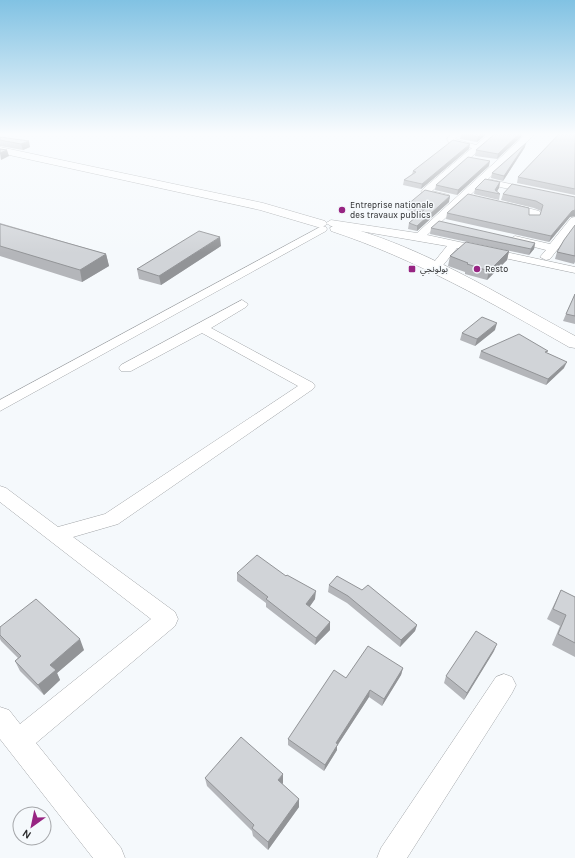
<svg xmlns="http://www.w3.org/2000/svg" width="575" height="858" font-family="Karla,'Noto Sans Arabic',sans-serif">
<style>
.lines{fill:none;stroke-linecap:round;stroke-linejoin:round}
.minor-casing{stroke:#a2a5a8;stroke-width:1}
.major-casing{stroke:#a2a5a8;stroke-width:1}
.minor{fill:#fff;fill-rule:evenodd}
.major{fill:#fff;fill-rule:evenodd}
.wall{fill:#b4b6ba}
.shaded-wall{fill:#929497}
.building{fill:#d1d4d8;stroke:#929497}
.poi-dot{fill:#972482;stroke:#f5f9fc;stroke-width:1.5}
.labels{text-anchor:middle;stroke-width:3;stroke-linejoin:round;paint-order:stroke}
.far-poi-label{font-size:9px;fill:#2c2d2e;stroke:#f5f9fc;text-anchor:start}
</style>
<rect width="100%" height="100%" fill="#f5f9fc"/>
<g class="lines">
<g class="minor-casing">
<g id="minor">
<polygon points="453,133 461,133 455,139 476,145 490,133 499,133 432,191 449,195 449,199 446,200 423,194 421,192 424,188 472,148 449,143 447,139"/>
<polygon points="516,133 531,133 534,135 488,179 533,189 533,193 530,194 483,183 427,235 575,267 575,273 457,248 440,269 436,270 430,267 447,246 331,226 326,223 331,220 417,233 524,136"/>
<polygon points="508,203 539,211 541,213 537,221 529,221 528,219 530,215 505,208 503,206 505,204"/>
<polygon points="575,217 575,227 550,259 546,260 540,257 546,250 511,241 510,239 515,236 550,244 571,218"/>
<polygon points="322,226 326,227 327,229 326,231 0,411 0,400"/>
<polygon points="242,300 248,304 246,307 211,328 313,383 315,386 313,389 118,524 73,537 175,612 178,619 175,626 36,743 121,848 125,858 93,858 0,739 0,707 9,710 20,724 151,619 0,502 0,486 6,488 58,527 105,514 298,386 202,333 131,371 121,371 119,368 121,365"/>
<polygon points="504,674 512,677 516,685 512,693 407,858 377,858 381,848 496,677"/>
</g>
</g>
<g class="major-casing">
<g id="major">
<polygon points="0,147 263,203 325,221 327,224 321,228 260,210 0,153"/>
<path d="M 336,224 C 421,245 499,295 575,336 L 575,348 L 569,347 C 492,303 416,259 331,231 L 330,228 Z"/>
</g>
</g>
<use href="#minor" class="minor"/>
<use href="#major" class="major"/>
</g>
<g class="wall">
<polygon points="461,133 488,133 477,142 460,139"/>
<polygon points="496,133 522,133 521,137 497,159 475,156 476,150"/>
<polygon points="575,133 575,195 517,183 518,177"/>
<polygon points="0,137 30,147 23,150 0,146"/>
<polygon points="525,147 503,181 491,178 492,173"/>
<polygon points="469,149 421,189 403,185 404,180 412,174 413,171"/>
<polygon points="489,166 457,195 435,190 436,185"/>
<polygon points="500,182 499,188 497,191 500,194 499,200 474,194 475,189"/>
<polygon points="503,194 575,197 575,216 570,217 549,242 446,219 447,213 540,215 541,211 534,208 501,200"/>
<polygon points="449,202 417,231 408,229 409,223 420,213 407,210 407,205"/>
<polygon points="0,223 106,254 109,266 82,282 0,256"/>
<polygon points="575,225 575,262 574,264 555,259 557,252"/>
<polygon points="431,228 535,243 534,249 529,255 430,234"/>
<polygon points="221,246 161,285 139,279 137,269"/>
<polygon points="509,251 507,260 487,280 465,274 465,272 448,266 450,256"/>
<polygon points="575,294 575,324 563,321 566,314"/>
<polygon points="495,330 475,346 460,340 462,333"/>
<polygon points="481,351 548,353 564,368 546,385 479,358"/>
<polygon points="237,573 315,599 309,607 330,630 315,645 266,607 266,603 237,581"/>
<polygon points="329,585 417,625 415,631 400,647 347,603 328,592"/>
<polygon points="561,590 575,597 575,657 552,645 560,626 547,619"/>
<polygon points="0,627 84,650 57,673 60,680 44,695 20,671 15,661 18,658 1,641 0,639"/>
<polygon points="494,651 464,700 444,683 446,676"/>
<polygon points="403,668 401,675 382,706 369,697 337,746 337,750 324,771 288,745 288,739 346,678"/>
<polygon points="205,778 283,783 282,784 299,799 299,807 268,850 253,836 252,831 207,786"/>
</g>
<g class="shaded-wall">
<polygon points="482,133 488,133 477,142 478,137"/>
<polygon points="520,133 522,133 521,137 497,159 498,154"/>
<polygon points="29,141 30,147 23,150 21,144"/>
<polygon points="526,143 525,147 503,181 504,176"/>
<polygon points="470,144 469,149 421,189 422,184"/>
<polygon points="7,150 9,156 1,160 0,153"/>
<polygon points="490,161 489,166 457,195 458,190"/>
<polygon points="500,182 499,188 496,193 495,190"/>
<polygon points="450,196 449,202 417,231 417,226"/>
<polygon points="575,210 575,216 570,217 549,242 551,236 572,211"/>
<polygon points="220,237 221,246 161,285 159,276"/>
<polygon points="535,243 534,249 529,255 531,249"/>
<polygon points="509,251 507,260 487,280 489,271"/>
<polygon points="106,254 109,266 82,282 80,270"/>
<polygon points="497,323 495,330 475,346 477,339"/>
<polygon points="567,362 564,368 546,385 548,379"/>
<polygon points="316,591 315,599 306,612 306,604"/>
<polygon points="330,622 330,630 315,645 316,638"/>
<polygon points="417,625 415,631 400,647 401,640"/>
<polygon points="80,639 84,650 57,673 60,680 44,695 38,685 50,665"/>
<polygon points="497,644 494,651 464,700 467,693"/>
<polygon points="403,668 401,675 382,706 384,699"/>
<polygon points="370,690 369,697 337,746 337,750 324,771 325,765 336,743"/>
<polygon points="283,774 283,783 279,789 278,780"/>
<polygon points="299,799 299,807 268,850 268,842"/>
</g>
<g class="building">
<polygon points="461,133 482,133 478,137"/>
<polygon points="496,133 520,133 498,154 476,150"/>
<polygon points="560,133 575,133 575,189 518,177"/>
<polygon points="0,137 29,141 21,144 0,140"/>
<polygon points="453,140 470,144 422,184 404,180 416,172 413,171"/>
<polygon points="526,143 504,176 492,173"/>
<polygon points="0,149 7,150 0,153"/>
<polygon points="468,157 490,161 458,190 436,185"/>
<polygon points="485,179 500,182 495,190 500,194 475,189"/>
<polygon points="512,184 575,197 575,210 572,211 551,236 447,213 468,194 529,208 529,215 540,215 543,205 536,201 503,194"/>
<polygon points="425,190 450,196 417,226 409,223 425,209 407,205"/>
<polygon points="439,221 535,243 531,249 431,228"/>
<polygon points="0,224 106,254 80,270 0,246"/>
<polygon points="575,225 575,256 557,252 564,240"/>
<polygon points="199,231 220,237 159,276 137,269"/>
<polygon points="466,242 509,251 489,271 467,264 468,263 450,256"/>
<polygon points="575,294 575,316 566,314"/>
<polygon points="482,317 497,323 477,339 462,333"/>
<polygon points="519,334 548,351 545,352 567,362 548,379 481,351"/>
<polygon points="257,555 286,576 287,575 316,591 306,604 330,622 316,638 266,599 268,597 237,573"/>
<polygon points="337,576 362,590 368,585 417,625 401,640 348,596 329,585"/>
<polygon points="561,590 575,597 575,643 558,634 566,615 553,609"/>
<polygon points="36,599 80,639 50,665 56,670 38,685 15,661 21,656 0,635 0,627"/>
<polygon points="476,631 497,644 467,693 446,676"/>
<polygon points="368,646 403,668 384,699 370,690 336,743 338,744 325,765 288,739 334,670 346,678"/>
<polygon points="241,737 283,774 278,780 299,799 268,842 252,828 254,825 205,778"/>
</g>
<linearGradient id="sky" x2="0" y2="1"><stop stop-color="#81c2e3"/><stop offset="0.53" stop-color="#fafcfe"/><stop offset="1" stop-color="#fafcfe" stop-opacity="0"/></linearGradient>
<rect width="575" height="253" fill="url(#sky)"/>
<g class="poi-dot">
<circle cx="342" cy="210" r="4"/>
<rect x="408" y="265" width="8" height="8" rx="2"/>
<circle cx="477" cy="269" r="4"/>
</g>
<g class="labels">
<g class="far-poi-label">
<text x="350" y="208">Entreprise nationale<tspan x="350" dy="10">des travaux publics</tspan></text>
<text x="420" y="272">بولونجي</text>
<text x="485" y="272">Resto</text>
</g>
</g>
<g transform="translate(32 826) rotate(213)"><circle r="19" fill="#f5f9fc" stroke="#a5a7aa"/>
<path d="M0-3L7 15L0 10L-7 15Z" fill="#972482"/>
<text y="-6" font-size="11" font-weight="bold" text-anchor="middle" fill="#2c2d2e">N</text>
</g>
</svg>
